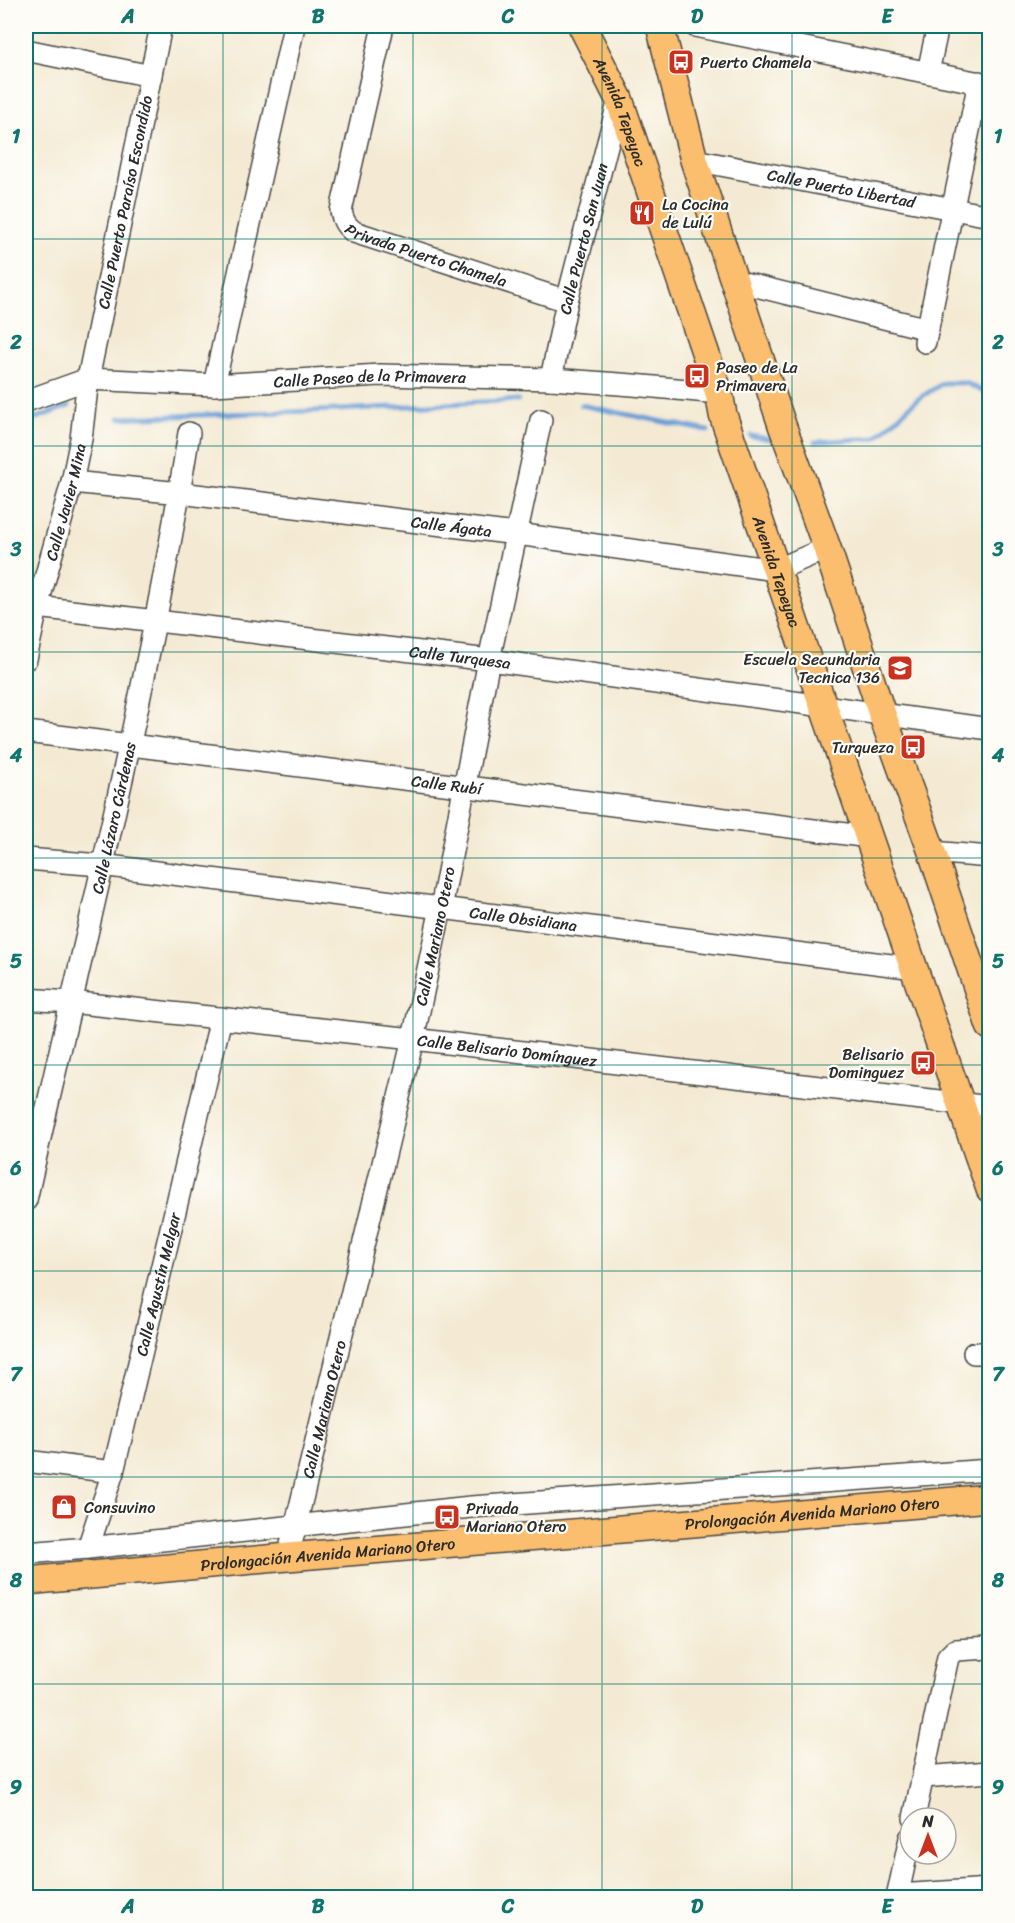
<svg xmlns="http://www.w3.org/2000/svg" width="1015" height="1923" font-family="Sriracha,sans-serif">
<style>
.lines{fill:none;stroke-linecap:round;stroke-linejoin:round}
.stream{stroke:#699ed5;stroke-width:5}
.minor-casing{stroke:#494844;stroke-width:24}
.major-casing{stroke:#494844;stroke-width:30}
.minor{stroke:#fff;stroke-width:21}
.major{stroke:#fbbd6e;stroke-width:27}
.grid{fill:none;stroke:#0f766e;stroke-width:1.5;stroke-opacity:0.55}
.labels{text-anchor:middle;stroke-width:4.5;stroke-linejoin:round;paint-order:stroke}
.poi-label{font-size:16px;fill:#2b2b2b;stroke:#fdfcf7;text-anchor:start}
.street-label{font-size:16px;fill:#2b2b2b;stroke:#fdfcf7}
.neatline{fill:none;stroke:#0f766e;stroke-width:2}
.grid-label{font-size:20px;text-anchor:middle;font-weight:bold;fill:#0f766e}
</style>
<rect width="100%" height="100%" fill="#fdfcf7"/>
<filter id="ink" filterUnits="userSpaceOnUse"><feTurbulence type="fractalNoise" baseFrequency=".0167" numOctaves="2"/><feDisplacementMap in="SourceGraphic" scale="12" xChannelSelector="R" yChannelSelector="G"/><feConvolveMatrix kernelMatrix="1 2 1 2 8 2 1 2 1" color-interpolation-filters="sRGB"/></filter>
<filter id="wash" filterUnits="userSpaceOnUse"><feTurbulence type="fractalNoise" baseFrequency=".008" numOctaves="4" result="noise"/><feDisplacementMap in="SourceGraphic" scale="24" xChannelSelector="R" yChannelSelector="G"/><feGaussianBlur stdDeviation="1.35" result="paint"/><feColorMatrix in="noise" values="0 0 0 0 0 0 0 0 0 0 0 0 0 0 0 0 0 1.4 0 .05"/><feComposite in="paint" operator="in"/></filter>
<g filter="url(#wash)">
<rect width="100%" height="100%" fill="#f4ead3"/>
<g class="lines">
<g class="stream">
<polyline points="581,405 708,431"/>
<polyline points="119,418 338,410 518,400"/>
<polyline points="26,422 69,406"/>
<polyline points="751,436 777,440"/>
<polyline points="815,442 875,438 918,399 943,383 966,383 990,395"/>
</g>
</g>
</g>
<g filter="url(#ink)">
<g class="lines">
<g class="minor-casing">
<g id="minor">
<path id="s1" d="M 383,26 L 341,211 C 343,221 346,226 354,232 L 567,301"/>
<polyline points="695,26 990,85"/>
<polyline points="26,50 151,76"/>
<polyline points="928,72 938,26"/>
<path id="s2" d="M 694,160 L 990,216"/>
<polyline points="736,281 928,329"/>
<polyline points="925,342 979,82"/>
<path id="s3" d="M 551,379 L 567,301 L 619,99"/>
<polyline points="214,385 294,26"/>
<path id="s4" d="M 26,401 L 88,379 L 214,385 L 380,375 L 551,379 L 633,385 L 719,393"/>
<path id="s5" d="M 72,482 L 180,493 L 517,534 L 776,570 L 827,548"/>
<path id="s6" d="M 37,607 L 489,660 L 990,729"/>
<path id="s7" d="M 26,659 L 37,607 L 72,482 L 81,439 L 88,379 L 161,26"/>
<path id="s8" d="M 26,732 L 870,837"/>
<polyline points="932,852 990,857"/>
<path id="s9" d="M 26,859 L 101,865 L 915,968"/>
<path id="s10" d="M 26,999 L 70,1002 L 413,1039 L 990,1107"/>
<path id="s11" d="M 26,1200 C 83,945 148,691 189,433"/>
<polyline points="974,1353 990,1353"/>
<polyline points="26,1461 113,1472"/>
<path id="s12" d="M 88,1548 L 113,1472 L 221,1018"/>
<polyline points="26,1553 88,1548 471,1507 990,1470"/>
<path id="s13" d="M 288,1557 L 413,1039 L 441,908 L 489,660 L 541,420"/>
<polyline points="923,1777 990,1772"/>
<polyline points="914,1818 948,1657 955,1650 990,1648"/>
<polyline points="898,1895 990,1889"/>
<polyline points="897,1898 910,1838"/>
</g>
</g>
<g class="major-casing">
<g id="major">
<path id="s14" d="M 582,26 L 619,99 L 719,393 L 723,415 L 990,1189"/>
<polyline points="660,26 694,160 782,425 827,548 882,714 932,852 990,1026"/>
<path id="s15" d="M 26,1581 L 288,1557 L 990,1498"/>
</g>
</g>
<use href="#minor" class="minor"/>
<use href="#major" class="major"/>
</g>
</g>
<path class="grid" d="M 223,26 L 223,1898M 413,26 L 413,1898M 602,26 L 602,1898M 792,26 L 792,1898M 26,239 L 990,239M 26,446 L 990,446M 26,652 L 990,652M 26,858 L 990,858M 26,1065 L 990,1065M 26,1271 L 990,1271M 26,1477 L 990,1477M 26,1684 L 990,1684"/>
<defs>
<g id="bus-square" transform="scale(1.35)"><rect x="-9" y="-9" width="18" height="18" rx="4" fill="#c8321e" stroke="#fdfcf7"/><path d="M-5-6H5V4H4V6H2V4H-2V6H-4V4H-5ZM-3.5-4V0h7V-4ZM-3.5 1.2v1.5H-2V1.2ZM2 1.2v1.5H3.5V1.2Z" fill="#fff"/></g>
<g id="restaurant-square" transform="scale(1.35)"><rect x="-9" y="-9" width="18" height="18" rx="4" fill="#c8321e" stroke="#fdfcf7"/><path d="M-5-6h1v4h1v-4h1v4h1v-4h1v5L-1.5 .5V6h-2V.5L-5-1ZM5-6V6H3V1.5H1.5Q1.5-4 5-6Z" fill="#fff"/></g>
<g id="school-square" transform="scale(1.35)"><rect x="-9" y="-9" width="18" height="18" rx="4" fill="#c8321e" stroke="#fdfcf7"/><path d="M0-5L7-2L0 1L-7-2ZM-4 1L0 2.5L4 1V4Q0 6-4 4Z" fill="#fff"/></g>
<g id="shop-square" transform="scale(1.35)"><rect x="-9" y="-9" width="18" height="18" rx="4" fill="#c8321e" stroke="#fdfcf7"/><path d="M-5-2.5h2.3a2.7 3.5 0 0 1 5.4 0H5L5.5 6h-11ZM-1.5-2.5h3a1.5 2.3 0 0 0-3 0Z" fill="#fff"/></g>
</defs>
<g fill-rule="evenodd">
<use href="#bus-square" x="681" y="62"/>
<use href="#restaurant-square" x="642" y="213"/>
<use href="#bus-square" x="697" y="376"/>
<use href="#school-square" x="900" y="668"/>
<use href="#bus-square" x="913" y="747"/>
<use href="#bus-square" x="923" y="1063"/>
<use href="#shop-square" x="64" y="1507"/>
<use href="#bus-square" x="447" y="1517"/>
</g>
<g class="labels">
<g class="poi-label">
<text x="700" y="68">Puerto Chamela</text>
<text x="662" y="210">La Cocina<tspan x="662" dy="18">de Lulú</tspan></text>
<text x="716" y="373">Paseo de La<tspan x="716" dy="18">Primavera</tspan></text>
<text x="880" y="665" text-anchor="end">Escuela Secundaria<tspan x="880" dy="18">Tecnica 136</tspan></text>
<text x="894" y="753" text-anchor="end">Turqueza</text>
<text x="904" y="1060" text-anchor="end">Belisario<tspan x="904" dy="18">Dominguez</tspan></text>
<text x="84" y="1513">Consuvino</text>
<text x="466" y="1514">Privada<tspan x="466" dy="18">Mariano Otero</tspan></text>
</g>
<g class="street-label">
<text dy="6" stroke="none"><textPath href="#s14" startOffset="94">Avenida Tepeyac</textPath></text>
<text dy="6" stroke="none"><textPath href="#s2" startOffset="150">Calle Puerto Libertad</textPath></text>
<text dy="6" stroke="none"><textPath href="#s7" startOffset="468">Calle Puerto Paraíso Escondido</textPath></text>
<text dy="6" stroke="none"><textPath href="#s3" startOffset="144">Calle Puerto San Juan</textPath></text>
<text dy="6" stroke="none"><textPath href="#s1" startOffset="291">Privada Puerto Chamela</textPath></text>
<text dy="6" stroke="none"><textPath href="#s4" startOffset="348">Calle Paseo de la Primavera</textPath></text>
<text dy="6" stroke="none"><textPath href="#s7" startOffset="162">Calle Javier Mina</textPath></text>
<text dy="6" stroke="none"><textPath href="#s5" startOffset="382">Calle Ágata</textPath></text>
<text dy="6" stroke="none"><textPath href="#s14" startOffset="580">Avenida Tepeyac</textPath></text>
<text dy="6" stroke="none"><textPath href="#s6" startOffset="426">Calle Turquesa</textPath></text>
<text dy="6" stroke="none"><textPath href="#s8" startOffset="424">Calle Rubí</textPath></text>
<text dy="6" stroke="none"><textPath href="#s11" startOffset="392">Calle Lázaro Cárdenas</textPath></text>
<text dy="6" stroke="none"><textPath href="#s9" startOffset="501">Calle Obsidiana</textPath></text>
<text dy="6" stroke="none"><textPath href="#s13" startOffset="638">Calle Mariano Otero</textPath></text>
<text dy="6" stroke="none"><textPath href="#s10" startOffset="484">Calle Belisario Domínguez</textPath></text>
<text dy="6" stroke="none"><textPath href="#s12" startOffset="273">Calle Agustín Melgar</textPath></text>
<text dy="6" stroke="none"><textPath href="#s13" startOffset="152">Calle Mariano Otero</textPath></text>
<text dy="6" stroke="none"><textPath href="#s15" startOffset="789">Prolongación Avenida Mariano Otero</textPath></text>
<text dy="6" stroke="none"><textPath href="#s15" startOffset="303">Prolongación Avenida Mariano Otero</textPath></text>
</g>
</g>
<rect width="1015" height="1923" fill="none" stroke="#fdfcf7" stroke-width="66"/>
<g transform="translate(928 1836)"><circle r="28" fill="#fdfcf7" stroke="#a9a8a5" stroke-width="1.5"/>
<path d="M0-4.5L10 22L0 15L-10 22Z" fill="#c8321e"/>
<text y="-9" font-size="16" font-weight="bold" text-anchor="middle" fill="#2b2b2b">N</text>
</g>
<rect x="33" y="33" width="949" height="1857" class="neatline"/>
<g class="grid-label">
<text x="128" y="23">A</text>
<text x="318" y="23">B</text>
<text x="508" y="23">C</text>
<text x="697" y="23">D</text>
<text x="887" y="23">E</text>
<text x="16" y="143">1</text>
<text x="998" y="143">1</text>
<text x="16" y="349">2</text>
<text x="998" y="349">2</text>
<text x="16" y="556">3</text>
<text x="998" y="556">3</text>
<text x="16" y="762">4</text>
<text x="998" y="762">4</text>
<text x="16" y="968">5</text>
<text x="998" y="968">5</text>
<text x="16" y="1175">6</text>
<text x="998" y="1175">6</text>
<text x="16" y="1381">7</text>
<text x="998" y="1381">7</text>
<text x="16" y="1587">8</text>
<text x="998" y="1587">8</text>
<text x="16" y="1794">9</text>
<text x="998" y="1794">9</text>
<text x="128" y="1913">A</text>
<text x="318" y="1913">B</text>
<text x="508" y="1913">C</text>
<text x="697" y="1913">D</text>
<text x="887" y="1913">E</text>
</g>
</svg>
